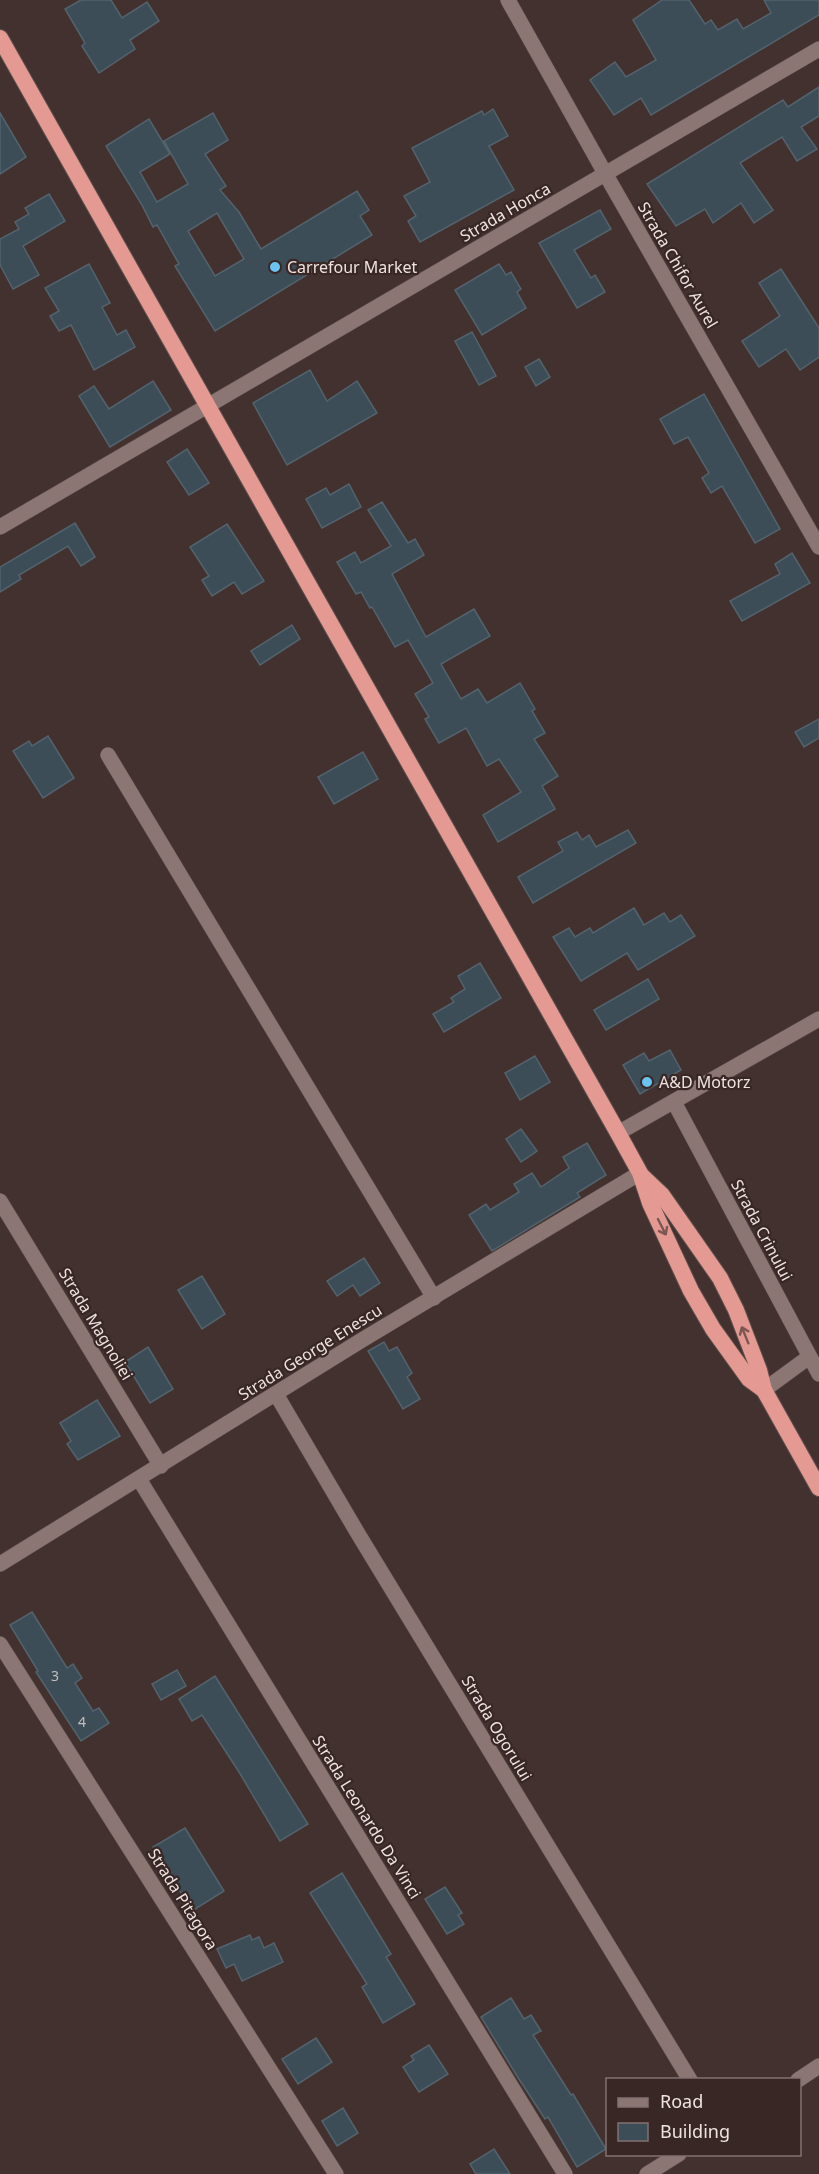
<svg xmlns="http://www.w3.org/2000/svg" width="819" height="2174" font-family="'Noto Sans',sans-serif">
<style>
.building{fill:#3d4d57;stroke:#53636d;stroke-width:1.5;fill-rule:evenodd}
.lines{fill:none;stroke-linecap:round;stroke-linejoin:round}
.minor-casing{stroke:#5c4e4c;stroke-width:16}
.trunk-casing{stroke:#5c4e4c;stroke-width:18}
.minor{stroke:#8b7674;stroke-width:15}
.trunk{stroke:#e49a93;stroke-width:16}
.oneway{stroke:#7d5551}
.poi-dot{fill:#6bc3f2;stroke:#382725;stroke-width:2}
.labels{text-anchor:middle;stroke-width:4.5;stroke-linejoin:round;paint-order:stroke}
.number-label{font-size:14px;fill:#c2bebe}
.street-label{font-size:16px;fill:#eee3e1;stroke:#382725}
.poi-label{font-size:16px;fill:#eee3e1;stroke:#382725;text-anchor:start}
</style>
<rect width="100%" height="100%" fill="#43312f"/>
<g class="building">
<polygon points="81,0 111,0 122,18 147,2 159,21 130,40 135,49 99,73 82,46 85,43 65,9"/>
<polygon points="662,0 689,0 705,24 711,20 718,30 737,19 743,29 771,13 764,0 819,0 819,15 651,115 641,98 614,115 590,80 615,62 626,77 656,60 633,20"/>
<polygon points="819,87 819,116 801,127 817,149 797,161 782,137 740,163 773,210 754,223 741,203 713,223 705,209 676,226 647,184 783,100 788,107"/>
<polygon points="493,109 508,136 489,146 514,190 420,242 408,221 416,216 404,196 430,182 412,148 482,111 484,115"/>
<polygon points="0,113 26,157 0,174"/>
<path d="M 213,113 L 228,140 L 205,154 L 226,186 L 220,190 L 239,212 L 261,249 L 357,191 L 369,210 L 360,216 L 372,235 L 215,331 L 175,266 L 179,264 L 157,225 L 153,227 L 142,205 L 106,146 L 149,119 L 170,154 L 140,172 L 157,202 L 188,184 L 164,141 ZM 217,213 L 244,259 L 215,276 L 188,231 Z"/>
<polygon points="49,194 65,221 23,246 39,275 13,289 0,265 0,239 19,229 15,222 29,214 25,208"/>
<polygon points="600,210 611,229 574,250 591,278 595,275 605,292 577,308 539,243"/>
<polygon points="89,264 110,303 102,307 117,335 126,330 135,347 94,370 71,325 59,331 50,316 59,311 45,288"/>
<polygon points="499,264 506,275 511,272 521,289 517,292 526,308 482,335 455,290"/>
<polygon points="781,269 819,328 819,357 800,370 786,349 759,367 742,341 780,316 759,283"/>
<polygon points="472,332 496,376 479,385 455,341"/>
<polygon points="539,359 550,377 536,386 525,367"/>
<polygon points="310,370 327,401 357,381 377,413 287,465 253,403"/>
<polygon points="153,381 171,410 110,447 79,396 94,386 109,409"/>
<polygon points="704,394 780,529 755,543 722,486 711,493 702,478 709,473 688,437 674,444 660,419"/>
<polygon points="187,449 209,483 189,495 167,462"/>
<polygon points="349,484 361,507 322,528 306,499 326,488 330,495"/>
<polygon points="382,502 408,543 415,539 424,555 392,574 426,637 474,609 490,636 441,664 461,699 478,689 487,703 520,683 535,709 532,711 545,733 534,739 558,776 542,786 555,809 498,842 483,815 521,792 499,759 487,766 466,728 439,743 425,719 429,717 415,694 433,683 408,640 395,647 372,607 370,608 361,592 356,594 337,562 355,552 361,563 391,546 368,510"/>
<polygon points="75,523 95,557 81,566 68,546 19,575 21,579 0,592 0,567"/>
<polygon points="227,524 264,581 242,594 234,582 212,596 202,580 209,576 190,547"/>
<polygon points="792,553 810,583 742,621 730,601 780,574 775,564"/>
<polygon points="292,625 300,639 260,665 251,651"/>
<polygon points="819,719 819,738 804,747 795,732"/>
<polygon points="48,736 74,778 43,798 13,751 29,741 32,746"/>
<polygon points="363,752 378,779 334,804 318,777"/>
<polygon points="628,830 636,843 533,903 518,877 563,851 558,842 577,832 582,840 589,835 596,847"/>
<polygon points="634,908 644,925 664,913 670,922 681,915 695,936 638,970 627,953 581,981 553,937 569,928 575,937 590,928 593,933"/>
<polygon points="480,963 501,998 444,1032 433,1014 454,1002 451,998 465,989 458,976"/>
<polygon points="648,979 659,999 606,1030 594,1010"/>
<polygon points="670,1050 681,1070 640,1094 623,1065 644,1053 649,1061"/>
<polygon points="535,1056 550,1082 520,1100 505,1073"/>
<polygon points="521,1129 537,1151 521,1162 506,1139"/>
<polygon points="587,1143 606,1175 577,1193 580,1197 492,1251 469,1215 486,1204 490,1210 519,1192 514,1184 532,1173 541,1187 569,1168 563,1157"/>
<polygon points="364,1258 380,1283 360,1296 353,1285 337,1296 327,1281"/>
<polygon points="202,1276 225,1314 202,1329 178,1290"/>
<polygon points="384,1342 389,1351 397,1347 412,1373 407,1377 420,1399 403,1409 368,1351"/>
<polygon points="148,1347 173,1389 150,1403 125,1362"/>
<polygon points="97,1400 120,1436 78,1460 67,1444 71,1441 60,1423"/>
<polygon points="32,1612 67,1668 73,1664 82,1678 75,1683 93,1711 99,1708 109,1723 81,1741 36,1672 38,1671 10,1625"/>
<polygon points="177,1670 186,1686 161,1700 152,1684"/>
<polygon points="215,1676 308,1824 280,1841 239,1772 202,1715 192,1721 179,1699"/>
<polygon points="185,1828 224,1891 192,1911 153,1847"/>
<polygon points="342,1873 391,1954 386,1957 415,2004 383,2023 362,1987 367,1984 310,1893"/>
<polygon points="445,1887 462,1913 458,1915 464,1924 447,1934 425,1899"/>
<polygon points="250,1935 252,1940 259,1937 264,1948 274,1943 283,1962 242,1981 234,1964 226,1968 217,1949"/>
<polygon points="511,1998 524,2019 531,2015 541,2031 533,2035 571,2095 573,2094 606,2149 577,2167 548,2117 545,2119 517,2076 481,2017"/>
<polygon points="316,2038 332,2062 298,2084 282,2059"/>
<polygon points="429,2045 448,2074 419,2092 403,2067 414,2060 411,2056"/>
<polygon points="343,2108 358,2133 337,2146 322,2121"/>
<polygon points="494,2149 510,2174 476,2174 470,2164"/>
</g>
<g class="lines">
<g class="minor-casing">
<g id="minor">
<polyline points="508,0 606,175 819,547"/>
<polyline points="0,527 819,49"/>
<polyline points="108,755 434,1298"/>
<polyline points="674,1102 819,1374"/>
<polyline points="618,1133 819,1019"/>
<polyline points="0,1201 161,1466"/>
<polyline points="764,1390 809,1357"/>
<polyline points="276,1394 357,1532 690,2080"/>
<polyline points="139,1479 565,2174"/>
<polyline points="0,1564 362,1340 640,1173"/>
<polyline points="0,1644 336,2174"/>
<polyline points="798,2080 819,2066"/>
<polyline points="647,2174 679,2154"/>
</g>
</g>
<g class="trunk-casing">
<g id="trunk">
<polyline points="0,38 618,1133 640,1173 650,1203 691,1291 713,1329 749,1379 764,1390"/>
<polyline points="642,1176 662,1195 720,1278 736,1310 759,1370 764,1390 819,1488"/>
</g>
</g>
<use href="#minor" class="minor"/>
<use href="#trunk" class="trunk"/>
</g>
<defs><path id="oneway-shaft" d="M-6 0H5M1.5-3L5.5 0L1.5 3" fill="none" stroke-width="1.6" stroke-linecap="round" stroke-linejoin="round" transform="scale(1.5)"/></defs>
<g class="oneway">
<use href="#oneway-shaft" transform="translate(662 1227) rotate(63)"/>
<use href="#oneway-shaft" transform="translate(745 1335) rotate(-112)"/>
</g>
<g class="poi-dot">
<circle cx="275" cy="267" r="6"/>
<circle cx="647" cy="1082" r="6"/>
</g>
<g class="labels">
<g class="number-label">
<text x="55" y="1681">3</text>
<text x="82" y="1727">4</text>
</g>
<g class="street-label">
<text transform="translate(505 212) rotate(-30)" y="6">Strada Honca</text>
<text transform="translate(678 265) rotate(60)" y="6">Strada Chifor Aurel</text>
<text transform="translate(762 1230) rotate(62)" y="6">Strada Crinului</text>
<text transform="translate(96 1324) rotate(59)" y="6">Strada Magnoliei</text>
<text transform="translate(310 1352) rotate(-32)" y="6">Strada George Enescu</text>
<text transform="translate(497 1728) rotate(59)" y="6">Strada Ogorului</text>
<text transform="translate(367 1817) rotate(58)" y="6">Strada Leonardo Da Vinci</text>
<text transform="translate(183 1899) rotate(58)" y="6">Strada Pitagora</text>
</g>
<g class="poi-label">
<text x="287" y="273">Carrefour Market</text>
<text x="659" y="1088">A&amp;D Motorz</text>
</g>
</g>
<rect x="606" y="2078" width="195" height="78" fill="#382725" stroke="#817270" stroke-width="1.5"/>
<rect x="618" y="2098" width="30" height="9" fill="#8b7674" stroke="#817270" stroke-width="1.5"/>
<text x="660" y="2108" font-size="18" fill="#eee3e1">Road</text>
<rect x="618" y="2123" width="30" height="18" fill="#3d4d57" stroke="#817270" stroke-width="1.5"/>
<text x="660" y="2138" font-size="18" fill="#eee3e1">Building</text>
</svg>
